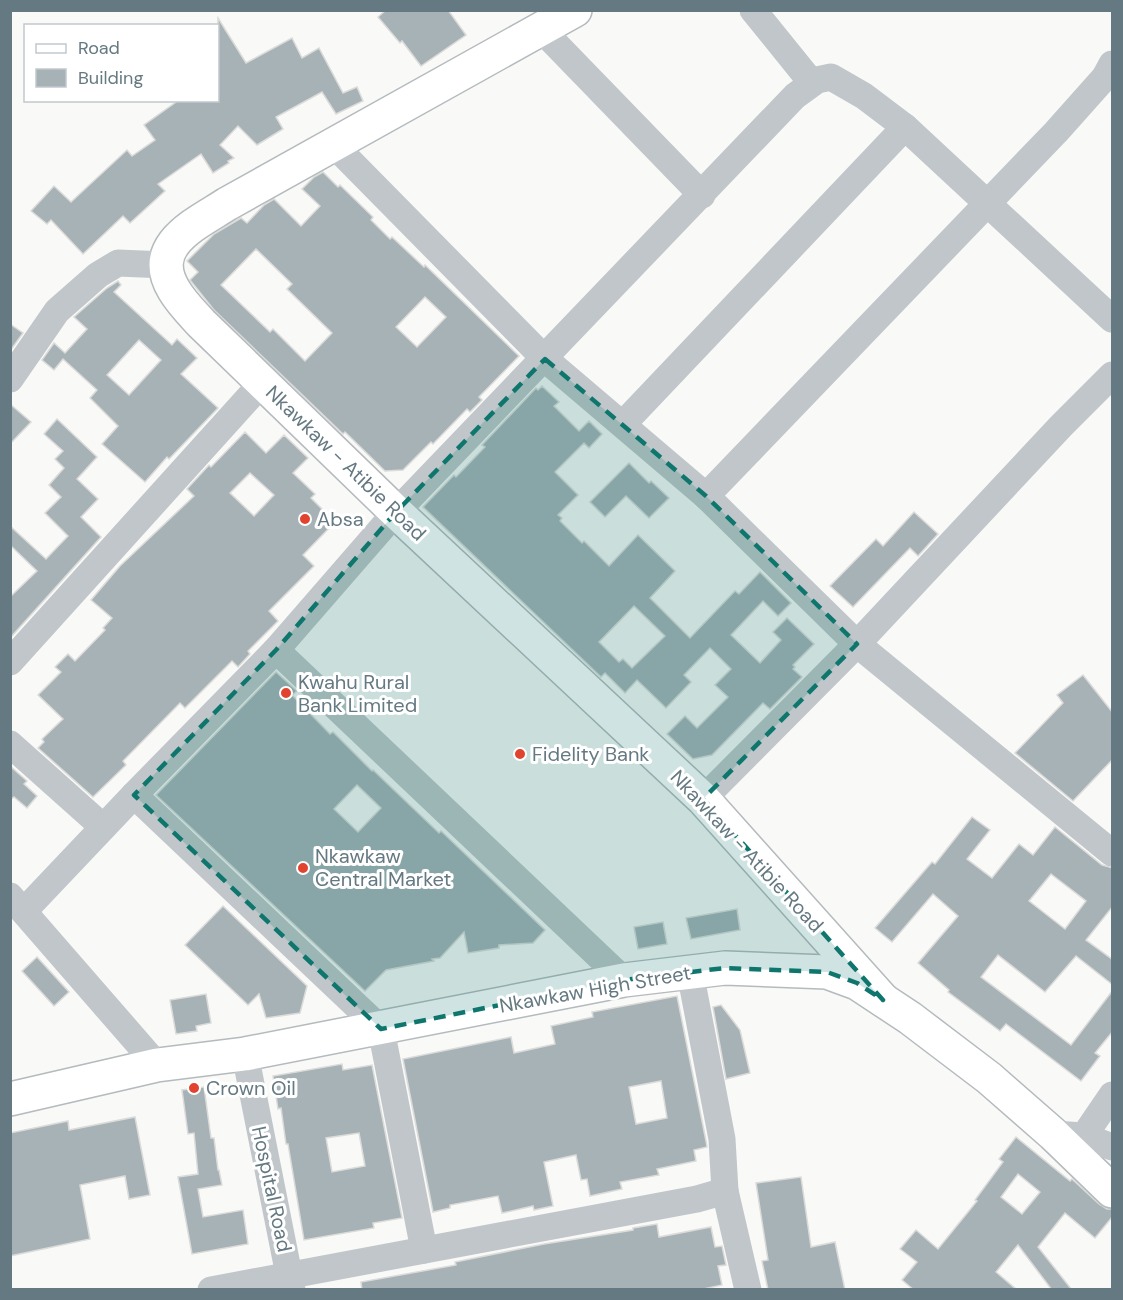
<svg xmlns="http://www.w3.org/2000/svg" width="1123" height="1300" font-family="'DM Sans',sans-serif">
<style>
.building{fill:#a7b2b6;stroke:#dbdbd9;stroke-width:1.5;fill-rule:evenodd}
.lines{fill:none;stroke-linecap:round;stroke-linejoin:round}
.major-casing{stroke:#b4babd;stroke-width:36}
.minor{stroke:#c0c6c9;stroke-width:27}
.major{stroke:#fff;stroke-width:33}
.marked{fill:#0f766e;fill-opacity:0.2;stroke:#0f766e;stroke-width:4.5;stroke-dasharray:12 8;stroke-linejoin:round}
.poi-dot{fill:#e1432f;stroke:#fff;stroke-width:2}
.labels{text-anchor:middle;stroke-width:6;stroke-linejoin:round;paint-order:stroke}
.street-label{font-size:20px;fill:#657982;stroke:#fff}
.poi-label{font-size:20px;fill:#657982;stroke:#fff;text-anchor:start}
</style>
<rect width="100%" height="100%" fill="#f9f9f7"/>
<g class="building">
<polygon points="386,10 448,10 466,35 421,66 402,41 400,43 378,17"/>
<polygon points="218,18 246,63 292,38 302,58 319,48 343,93 357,87 363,101 336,114 322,92 276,117 283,129 257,145 238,126 220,145 234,158 228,161 229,163 213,173 201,154 158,184 165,191 130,223 123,216 83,254 51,220 47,224 31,211 54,186 71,202 127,150 132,156 155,140 144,125 179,100 218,100"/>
<path d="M 323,172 L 338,187 L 340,185 L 373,217 L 371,220 L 390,239 L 392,237 L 424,267 L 425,265 L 519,356 L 479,397 L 482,400 L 470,412 L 467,409 L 433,444 L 431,442 L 403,470 L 385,471 L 345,432 L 343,434 L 214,310 L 190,280 L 198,272 L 187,261 L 214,234 L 241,218 L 247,223 L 264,205 L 274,199 L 301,226 L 320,206 L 302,189 L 314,177 ZM 256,249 L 292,284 L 287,289 L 332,333 L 305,361 L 273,329 L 270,332 L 221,285 ZM 425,297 L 446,317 L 417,347 L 396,327 Z"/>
<path d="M 118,281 L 121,285 L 114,292 L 172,345 L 177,339 L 197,358 L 181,374 L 218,408 L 169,459 L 167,457 L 145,482 L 102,444 L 118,426 L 90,398 L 97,390 L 63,359 L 54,370 L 42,360 L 54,343 L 65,353 L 87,329 L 74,317 L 107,288 ZM 139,340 L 161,360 L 129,395 L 107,375 Z"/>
<polygon points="10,324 23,333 10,351"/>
<path d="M 542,386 L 559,402 L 554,406 L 579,431 L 589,421 L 602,434 L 589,448 L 584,443 L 555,472 L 578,495 L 558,515 L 562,518 L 560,521 L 582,543 L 584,541 L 609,566 L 638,535 L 675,571 L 650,598 L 690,638 L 735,591 L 739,594 L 760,572 L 791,603 L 778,616 L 763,601 L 731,635 L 760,663 L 781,640 L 773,632 L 787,618 L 814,644 L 793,665 L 795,667 L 793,669 L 802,677 L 770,709 L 763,703 L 712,755 L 693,759 L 667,734 L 685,716 L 697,728 L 728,697 L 715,685 L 731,669 L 710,648 L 684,675 L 691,682 L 666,708 L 637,680 L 625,693 L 605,673 L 601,677 L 423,507 L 454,475 L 456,477 L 485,447 L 482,445 L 536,388 L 538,390 ZM 634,606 L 665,636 L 632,668 L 623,659 L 619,662 L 599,642 Z"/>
<polygon points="10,404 31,422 10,444"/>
<polygon points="57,419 97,457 77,479 98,499 81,517 101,537 10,638 10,597 37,571 10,545 10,526 46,559 68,536 45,513 61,497 49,485 64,468 55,459 63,451 44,434"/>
<path d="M 245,432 L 266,453 L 284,435 L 308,458 L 293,473 L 315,494 L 311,498 L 335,522 L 303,555 L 314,566 L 269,611 L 278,621 L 248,651 L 250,654 L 238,667 L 232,661 L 185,708 L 180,703 L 123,761 L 126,765 L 93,797 L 38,748 L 44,742 L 42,739 L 63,719 L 38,695 L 61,672 L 55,667 L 68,654 L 75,661 L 105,630 L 103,628 L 112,618 L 91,600 L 120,566 L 194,496 L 187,489 L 209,465 L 211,467 ZM 250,473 L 274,495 L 254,516 L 230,493 Z"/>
<polygon points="629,463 649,483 651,481 669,498 649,518 626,496 605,517 590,502"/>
<polygon points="914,512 938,534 918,556 910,548 853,607 830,586 876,539 883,546"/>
<path d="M 276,672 L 297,691 L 292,695 L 330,734 L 333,732 L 372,771 L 373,770 L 439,833 L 441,831 L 545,930 L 533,943 L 499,945 L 499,948 L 468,953 L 464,932 L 440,958 L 432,959 L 434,961 L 386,970 L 365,991 L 156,795 ZM 357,785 L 381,808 L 358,832 L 334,809 Z"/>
<polygon points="1083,675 1113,713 1113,759 1073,801 1015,753 1063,703 1057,695"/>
<polygon points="10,766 27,781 24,784 37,796 27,808 14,797 10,800"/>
<path d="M 972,817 L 990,830 L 967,859 L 992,878 L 1019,844 L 1033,855 L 1055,827 L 1102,865 L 1113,868 L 1113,906 L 1086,940 L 1113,960 L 1113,985 L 1076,956 L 1045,992 L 998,955 L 981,977 L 1071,1045 L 1113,990 L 1113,1031 L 1095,1053 L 1100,1056 L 1081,1081 L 1006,1024 L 1000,1031 L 948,992 L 949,990 L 918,963 L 958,916 L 933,894 L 892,942 L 875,928 L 932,862 L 935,864 ZM 1051,874 L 1086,901 L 1065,929 L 1029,901 Z"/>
<polygon points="223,906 307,986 300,1013 266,1018 259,994 248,1005 185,945"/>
<polygon points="737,909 740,930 691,939 686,918"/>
<polygon points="663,922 667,944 638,949 634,927"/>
<polygon points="37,957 69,992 54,1006 22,971"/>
<polygon points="206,994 211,1023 196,1026 197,1031 176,1034 170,1000"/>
<path d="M 677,996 L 706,1141 L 707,1147 L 694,1150 L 696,1161 L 657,1169 L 659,1175 L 620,1182 L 622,1189 L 590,1196 L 587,1179 L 581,1180 L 576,1155 L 544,1162 L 553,1206 L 534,1210 L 533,1206 L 502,1213 L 498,1196 L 450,1205 L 450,1208 L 433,1212 L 403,1059 L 511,1037 L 514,1053 L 555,1044 L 551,1026 L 593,1017 L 592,1012 ZM 661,1081 L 667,1118 L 636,1124 L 629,1087 Z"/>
<polygon points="721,1005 740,1030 750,1073 726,1079 713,1007"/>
<path d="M 342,1064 L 343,1070 L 372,1065 L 402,1218 L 373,1223 L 374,1228 L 304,1240 L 288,1144 L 286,1144 L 281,1108 L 278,1109 L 273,1076 ZM 359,1133 L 365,1166 L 332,1172 L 326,1138 Z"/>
<polygon points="204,1087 211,1138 214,1138 218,1170 219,1170 222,1185 198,1189 203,1217 243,1210 248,1244 192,1254 178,1177 198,1174 194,1133 188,1134 182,1090"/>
<polygon points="135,1117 150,1195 129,1199 125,1176 80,1185 90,1239 10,1256 10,1133 68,1121 69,1130"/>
<path d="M 1016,1137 L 1070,1181 L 1072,1179 L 1099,1204 L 1107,1209 L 1113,1209 L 1113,1216 L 1095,1238 L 1065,1213 L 1038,1247 L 1072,1290 L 1052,1290 L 1018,1245 L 996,1272 L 1017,1290 L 914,1290 L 902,1280 L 917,1262 L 900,1249 L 916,1230 L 938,1249 L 977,1201 L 975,1200 L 1003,1162 L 999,1159 ZM 1018,1174 L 1040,1192 L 1022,1214 L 1001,1197 Z"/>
<polygon points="801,1177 811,1247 835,1242 845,1290 768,1290 762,1261 768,1260 756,1183"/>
<polygon points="657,1224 659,1237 711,1227 715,1247 722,1246 726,1265 718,1266 722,1285 699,1290 362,1290 361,1282 456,1265 455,1262 544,1244 633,1230 633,1228"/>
</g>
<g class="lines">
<g class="major-casing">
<g id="major">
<path d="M 575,10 L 227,204 C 196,224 147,245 174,290 C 181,302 192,313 201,323 L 396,512 L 703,799 L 883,1000"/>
<polyline points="10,1099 157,1065 245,1054 624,980 725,968 827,972 857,983 910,1018 989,1078 1053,1134 1112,1191"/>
</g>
</g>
<g class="minor">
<polyline points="753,10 812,83"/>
<polyline points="541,29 702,195"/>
<polyline points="334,145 545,359 706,496 857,644 1112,853"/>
<polyline points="10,379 57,311 98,275 118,263 166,265"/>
<polyline points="623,424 905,127"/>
<polyline points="706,496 1056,132 1105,77 1112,64"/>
<polyline points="276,650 624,980"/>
<polyline points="10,662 262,383"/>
<polyline points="10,744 103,827"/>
<polyline points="134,795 381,1029 424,1250"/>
<polyline points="703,799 857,644 1061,426 1112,375"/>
<polyline points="10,896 157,1065"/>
<polyline points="24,911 134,795 276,650 396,512 795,96 817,80 831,77 864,96 905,127 1112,319"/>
<polyline points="245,1054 292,1290"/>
<polyline points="1053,1134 1084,1136 1112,1147"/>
<polyline points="1084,1136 1112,1095"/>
<polyline points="725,1191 748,1290"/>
<polyline points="211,1290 697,1199 725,1191 722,1139 690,972"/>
</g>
<use href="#major" class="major"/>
</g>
<path class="marked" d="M 545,359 L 706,496 L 857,644 L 703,799 L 883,1000 L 857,983 L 827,972 L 725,968 L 624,980 L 381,1029 L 134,795 L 276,650 L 396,512 Z"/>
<g class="poi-dot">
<circle cx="305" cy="519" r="6"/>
<circle cx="286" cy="693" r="6"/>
<circle cx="520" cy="754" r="6"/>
<circle cx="303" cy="868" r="6"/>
<circle cx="194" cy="1088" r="6"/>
</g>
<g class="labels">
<g class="street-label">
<text transform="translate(346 463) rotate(44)" y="7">Nkawkaw - Atibie Road</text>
<text transform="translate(747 851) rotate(47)" y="7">Nkawkaw - Atibie Road</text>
<text transform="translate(595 989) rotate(-10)" y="7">Nkawkaw High Street</text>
<text transform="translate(272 1189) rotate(78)" y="7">Hospital Road</text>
</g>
<g class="poi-label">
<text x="317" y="526">Absa</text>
<text x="298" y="689">Kwahu Rural<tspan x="298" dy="23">Bank Limited</tspan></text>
<text x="532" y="761">Fidelity Bank</text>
<text x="315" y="863">Nkawkaw<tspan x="315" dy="23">Central Market</tspan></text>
<text x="206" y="1095">Crown Oil</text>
</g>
</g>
<rect width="1123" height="1300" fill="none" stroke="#657982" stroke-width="24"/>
<rect x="24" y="24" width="195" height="78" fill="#ffffff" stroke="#c1c9cd" stroke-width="1.5"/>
<rect x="36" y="44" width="30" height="9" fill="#ffffff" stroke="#c1c9cd" stroke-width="1.5"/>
<text x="78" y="54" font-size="18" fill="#657982">Road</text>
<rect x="36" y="69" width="30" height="18" fill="#a7b2b6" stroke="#c1c9cd" stroke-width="1.5"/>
<text x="78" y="84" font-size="18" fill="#657982">Building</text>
</svg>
